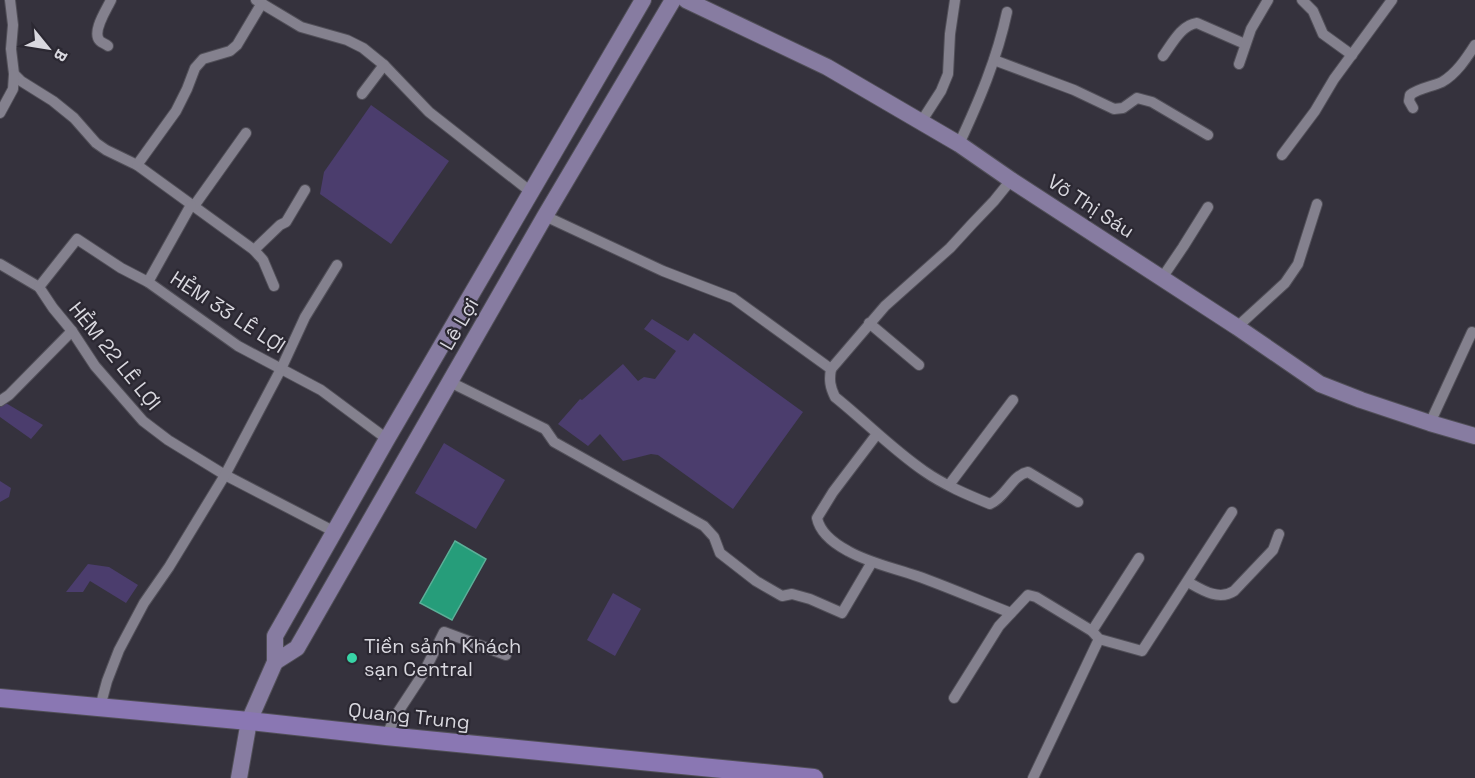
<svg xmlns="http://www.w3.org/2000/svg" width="1475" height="778" font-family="'Space Grotesk',sans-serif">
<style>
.green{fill:#4b3d6d}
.water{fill:#269d7a;stroke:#5caf98;stroke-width:1.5}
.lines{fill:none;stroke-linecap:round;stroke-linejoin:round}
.street-casing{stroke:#514f58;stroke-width:12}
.secondary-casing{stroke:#514f58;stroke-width:18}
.primary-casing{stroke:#514f58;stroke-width:20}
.street{stroke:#84818e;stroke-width:10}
.secondary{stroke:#877ca1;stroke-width:16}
.primary{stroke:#8a77b3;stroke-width:18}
.poi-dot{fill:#38d4a6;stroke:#2b2832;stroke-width:2}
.labels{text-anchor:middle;stroke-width:4.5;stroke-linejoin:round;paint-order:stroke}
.street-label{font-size:20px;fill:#d9d8df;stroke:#2b2832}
.poi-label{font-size:20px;fill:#d9d8df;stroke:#2b2832;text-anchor:start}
</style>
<rect width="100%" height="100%" fill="#35323d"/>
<g class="green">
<polygon points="371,105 449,161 391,244 320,194 324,172"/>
<polygon points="652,319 688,341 694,333 803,412 733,509 658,455 651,454 623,461 600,434 588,446 558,424 580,399 582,400 623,364 638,381 644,377 655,379 676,351 644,329"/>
<polygon points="0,402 4,402 43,425 31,439 0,417"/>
<polygon points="444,443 505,480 476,529 415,493"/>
<polygon points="0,481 11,488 9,497 0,502"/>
<polygon points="88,564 109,567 138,585 126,603 90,581 83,592 66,592"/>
<polygon points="613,593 641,609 615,656 587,640"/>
</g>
<polygon class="water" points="455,541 486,559 452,620 420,603"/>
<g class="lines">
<g class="street-casing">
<g id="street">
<polyline points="10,0 13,25 11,49 14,74 21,81 53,101 74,118 96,143 106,150 137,165 254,250 263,260 274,286"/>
<polyline points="256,0 301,27 347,40 363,48 384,65 429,112 531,192"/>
<polyline points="1302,0 1313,11 1323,34 1352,55"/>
<path d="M 108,46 C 106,44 102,43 100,41 C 91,32 107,9 111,0"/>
<path d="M 1163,56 C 1172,44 1181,25 1197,23 L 1245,44"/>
<polyline points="994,60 1074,90 1114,109 1123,108 1137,98 1152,102 1208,135"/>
<polyline points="1239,64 1251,29 1268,0"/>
<polyline points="362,94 384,65"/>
<path d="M 1413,108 L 1409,101 L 1410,95 C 1419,88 1431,87 1442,82 C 1456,74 1466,59 1475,45"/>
<polyline points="0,113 13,89 14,74"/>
<polyline points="921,122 941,91 948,74 950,34 955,0"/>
<path d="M 959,144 C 979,101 997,59 1007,12"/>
<polyline points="1282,155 1315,111 1334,79 1392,0"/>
<polyline points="137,165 176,111 187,89 195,68 203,59 230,51 237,45 262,3"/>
<polyline points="194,206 246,133"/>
<path d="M 545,216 L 663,271 L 733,298 L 831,369 C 829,380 830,387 835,397 C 865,421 892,449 924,471 C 944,485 968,495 990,504 C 1006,497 1012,475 1028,472 L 1078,502"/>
<polyline points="254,250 280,225 286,222 305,190"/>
<polyline points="0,264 39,287 53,308 72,331 95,366 143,421 168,440 225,475 335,532"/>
<polyline points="1162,278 1183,247 1208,207"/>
<polyline points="148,282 191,205"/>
<polyline points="39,287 77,239 121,268 148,282 238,346 321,390 387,439"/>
<polyline points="869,323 919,365"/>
<polyline points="1237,327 1285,283 1298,264 1317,204"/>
<polyline points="831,369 885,306 950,248 972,224 994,201 1011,180"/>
<polyline points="450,382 545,429 554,442 704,526 714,537 720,553 756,581 782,596 792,594 810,599 842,613 872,562"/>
<polyline points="0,401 9,395 72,331"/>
<polyline points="1430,423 1472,332"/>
<path d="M 877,434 L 833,492 L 817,518 C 820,533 835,544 848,551 C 869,563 894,568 917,576 C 948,587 980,601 1011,613"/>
<polyline points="949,485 1013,400"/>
<path d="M 1188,582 C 1202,590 1219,601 1234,591 L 1273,550 L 1279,534"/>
<polyline points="1092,631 1139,558"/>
<polyline points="954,698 999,626 1028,595 1036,597 1092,631 1099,639 1142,651 1232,512"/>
<polyline points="100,707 107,681 119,650 144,603 169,567 225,475 281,369 305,317 337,265"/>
<polyline points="386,736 398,712 423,674 444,632 506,655"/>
<polyline points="1033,778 1099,639"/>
</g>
</g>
<g class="secondary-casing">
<g id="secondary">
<polyline points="686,0 827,67 959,144 1011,180 1237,327 1320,384 1361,400 1430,423 1475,436"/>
<polyline points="275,662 297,648 545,216 673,0"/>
<polyline points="239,778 249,721 275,662 275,636 387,439 643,0"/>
</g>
</g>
<g class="primary-casing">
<polyline id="primary" points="0,698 249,721 386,736 814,778"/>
</g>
<use href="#street" class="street"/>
<use href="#secondary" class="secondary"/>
<use href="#primary" class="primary"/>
</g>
<circle class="poi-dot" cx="352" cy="658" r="6"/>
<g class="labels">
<g class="street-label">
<text transform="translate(1091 206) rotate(33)" y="7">Võ Thị Sáu</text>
<text transform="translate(228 312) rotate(33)" y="7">HẺM 33 LÊ LỢI</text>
<text transform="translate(459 324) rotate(-60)" y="7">Lê Lợi</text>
<text transform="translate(115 356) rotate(51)" y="7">HẺM 22 LÊ LỢI</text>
<text transform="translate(409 716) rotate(6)" y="7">Quang Trung</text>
</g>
<g class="poi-label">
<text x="364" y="653">Tiền sảnh Khách<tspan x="364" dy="23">sạn Central</tspan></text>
</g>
</g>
<g transform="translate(48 48) rotate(120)" stroke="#2b2832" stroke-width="4.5" paint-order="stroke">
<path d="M0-4.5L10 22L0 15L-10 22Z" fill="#d9d8df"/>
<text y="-9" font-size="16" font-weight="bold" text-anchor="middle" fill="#d9d8df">B</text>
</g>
</svg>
